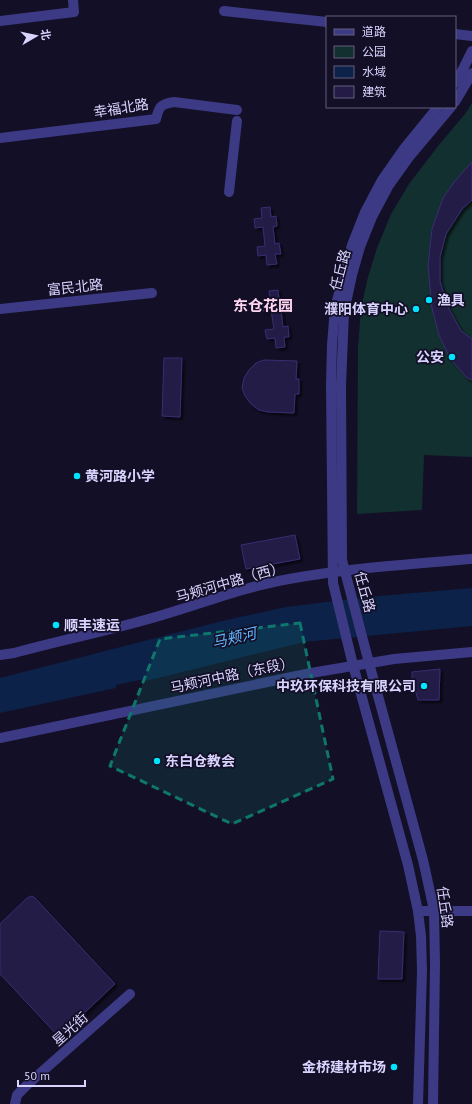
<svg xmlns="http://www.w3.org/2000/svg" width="472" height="1104" font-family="'PT Sans','Noto Sans SC',sans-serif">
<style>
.green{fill:#12302f}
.water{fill:#0c2248}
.building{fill:#241b47;stroke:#3b2d73;filter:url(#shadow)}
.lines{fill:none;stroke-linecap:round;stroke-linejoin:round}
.minor{stroke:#3d3a85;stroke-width:10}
.tertiary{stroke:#3d3a85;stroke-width:10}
.marked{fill:#0f766e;fill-opacity:0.2;stroke:#0f766e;stroke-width:3;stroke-dasharray:8 5;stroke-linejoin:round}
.poi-dot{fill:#00e5ff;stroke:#130f26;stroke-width:1.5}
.labels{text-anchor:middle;stroke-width:3.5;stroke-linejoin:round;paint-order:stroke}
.street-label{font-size:14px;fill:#d9d4ff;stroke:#130f26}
.poi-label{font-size:14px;font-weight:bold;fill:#d9d4ff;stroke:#130f26;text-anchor:start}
.neighbourhood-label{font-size:15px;font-weight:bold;fill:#ffd6f0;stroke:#130f26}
.water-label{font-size:15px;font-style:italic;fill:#62b6ff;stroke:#130f26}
</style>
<defs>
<filter id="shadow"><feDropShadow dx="2.5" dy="2.5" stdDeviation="1" flood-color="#0009"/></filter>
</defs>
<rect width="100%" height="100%" fill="#130f26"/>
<polygon class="green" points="472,103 472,457 424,455 422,510 357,514 358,348 361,308 368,277 377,248 391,214 409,184 438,146 465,114"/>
<polygon class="water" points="472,588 472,626 304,642 146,681 145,679 116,685 116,688 0,713 0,678 222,621 286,607 367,597"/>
<g class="building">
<polygon points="472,162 472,200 462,209 446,234 440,257 440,281 447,305 461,331 472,339 472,380 466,377 450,358 439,335 432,308 428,266 432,229 443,198 455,181"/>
<polygon points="270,207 271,217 276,216 277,226 273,227 275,244 279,243 281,254 275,254 277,264 267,265 266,255 258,256 257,247 265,246 263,227 255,228 254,219 262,218 261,208"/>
<polygon points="278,290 279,299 285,299 286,309 281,310 283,327 288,326 289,337 284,337 285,347 276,348 275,338 267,339 265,330 274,329 271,310 263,311 262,302 270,301 269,291"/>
<polygon points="164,358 182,358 180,417 162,416"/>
<polygon points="264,360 297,361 296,379 299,379 299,394 295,394 294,413 268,412 259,410 251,404 245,396 242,388 244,378 249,370 256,363"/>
<polygon points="295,535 300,559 246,569 241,545"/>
<polygon points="440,669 439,700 418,700 412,678 412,672"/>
<polygon points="32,896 35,898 115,984 59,1037 0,974 0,924 27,898"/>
<polygon points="380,931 404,932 402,979 378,979"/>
</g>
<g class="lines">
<g class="minor">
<polyline points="224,11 327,22"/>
<polyline points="0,21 74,12 73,0"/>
<polyline points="455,34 472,36"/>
<path d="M 0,138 L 156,119 C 159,107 160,104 174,102 L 237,110"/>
<polyline points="229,192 237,121"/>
<polyline points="0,309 152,293"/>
<polyline points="418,911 472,911"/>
<polyline points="15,1104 17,1095 28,1084 130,994"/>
</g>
<g class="tertiary">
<polyline points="455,83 463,69 472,51"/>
<polyline points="455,102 472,73"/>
<path d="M 0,655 L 14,653 C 65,639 118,629 169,613 C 209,601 248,586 289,579 C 349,568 411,564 472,559"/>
<polyline points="0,738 311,673 394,659 472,652"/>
<polyline points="418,1104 422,971 421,936 418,911 408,865 353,665 333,583 331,385 332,345 335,308 352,245 365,212 382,180 403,150 438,107"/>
<polyline points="433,1104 435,964 434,910 423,860 369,663 342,560 341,385 344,312 352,275 360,247 372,217 389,185 409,157 451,107"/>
</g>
</g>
<path class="marked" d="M 300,623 L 333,779 L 232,824 L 110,766 L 160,639 Z"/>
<g class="poi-dot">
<circle cx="429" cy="300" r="4"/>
<circle cx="416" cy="309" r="4"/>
<circle cx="452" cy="357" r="4"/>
<circle cx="77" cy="476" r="4"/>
<circle cx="56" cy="625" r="4"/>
<circle cx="424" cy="686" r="4"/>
<circle cx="157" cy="761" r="4"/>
<circle cx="394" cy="1067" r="4"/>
</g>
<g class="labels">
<g class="street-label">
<text transform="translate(121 108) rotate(-9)" y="5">幸福北路</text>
<text transform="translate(340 270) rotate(-75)" y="5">任丘路</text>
<text transform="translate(75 287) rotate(-6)" y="5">富民北路</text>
<text transform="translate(230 582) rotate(-16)" y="5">马颊河中路（西）</text>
<text transform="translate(365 592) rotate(75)" y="5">任丘路</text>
<text transform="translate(232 675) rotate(-12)" y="5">马颊河中路（东段）</text>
<text transform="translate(445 907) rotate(82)" y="5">任丘路</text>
<text transform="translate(70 1029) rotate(-42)" y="5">星光街</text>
</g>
<g class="poi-label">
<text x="437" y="305">渔具</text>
<text x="408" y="314" text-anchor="end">濮阳体育中心</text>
<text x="444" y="362" text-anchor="end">公安</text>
<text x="85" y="481">黄河路小学</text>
<text x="64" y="630">顺丰速运</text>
<text x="416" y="691" text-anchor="end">中玖环保科技有限公司</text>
<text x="165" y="766">东白仓教会</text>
<text x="386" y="1072" text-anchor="end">金桥建材市场</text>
</g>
<g class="neighbourhood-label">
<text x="263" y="311">东仓花园</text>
</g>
<g class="water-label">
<text transform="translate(234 638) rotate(-13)" y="5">马颊河</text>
</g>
</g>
<rect x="326" y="16" width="130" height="92" fill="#130f26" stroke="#625e7d"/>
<rect x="334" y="29" width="20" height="6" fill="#3d3a85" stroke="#625e7d"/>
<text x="362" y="36" font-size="12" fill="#d9d4ff">道路</text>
<rect x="334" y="46" width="20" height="12" fill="#12302f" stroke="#625e7d"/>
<text x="362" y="56" font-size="12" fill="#d9d4ff">公园</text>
<rect x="334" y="66" width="20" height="12" fill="#0c2248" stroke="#625e7d"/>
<text x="362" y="76" font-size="12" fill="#d9d4ff">水域</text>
<rect x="334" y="86" width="20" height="12" fill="#241b47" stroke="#625e7d"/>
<text x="362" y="96" font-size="12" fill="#d9d4ff">建筑</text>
<g transform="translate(36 36) rotate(81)" stroke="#130f26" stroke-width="3" paint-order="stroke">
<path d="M0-3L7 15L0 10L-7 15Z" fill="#d9d4ff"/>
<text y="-6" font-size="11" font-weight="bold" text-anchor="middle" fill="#d9d4ff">北</text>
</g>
<path d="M18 1080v6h67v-6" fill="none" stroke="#d9d4ff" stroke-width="2"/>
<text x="24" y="1080" font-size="12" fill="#d9d4ff" stroke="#130f26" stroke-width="3" paint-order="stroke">50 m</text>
</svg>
